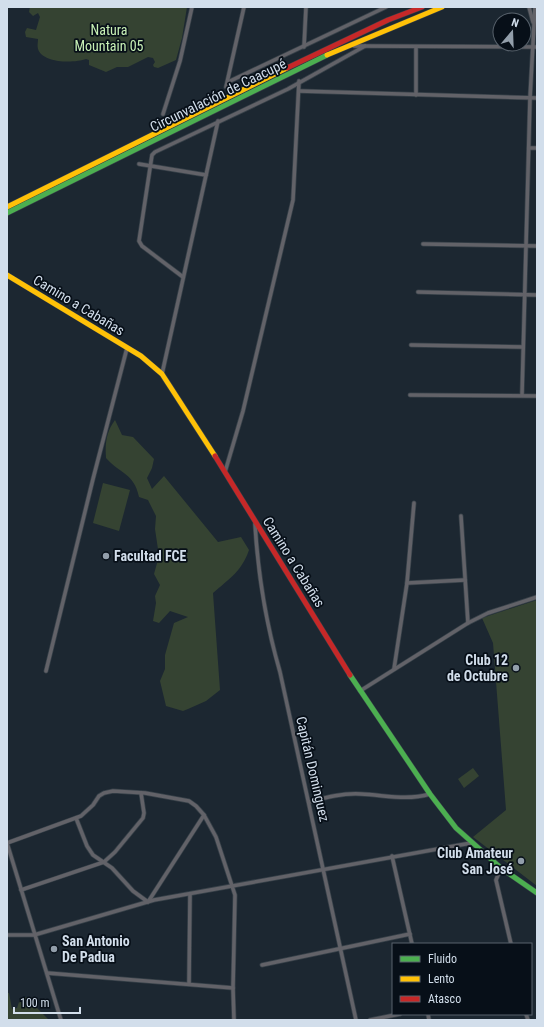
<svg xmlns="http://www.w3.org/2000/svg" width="544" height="1027" font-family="'Roboto Condensed',sans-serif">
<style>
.green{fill:#354332}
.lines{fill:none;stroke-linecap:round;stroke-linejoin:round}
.street-casing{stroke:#374149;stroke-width:5}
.fast-casing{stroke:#374149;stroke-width:6}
.slow-casing{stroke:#374149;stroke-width:6}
.jam-casing{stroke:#374149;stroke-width:6}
.street{stroke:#626268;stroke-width:3.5}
.fast{stroke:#4caf50;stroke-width:5}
.slow{stroke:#ffc107;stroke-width:5}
.jam{stroke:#c62828;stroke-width:5}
.poi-dot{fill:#929eaa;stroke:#070f18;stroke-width:1.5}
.labels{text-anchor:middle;stroke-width:3.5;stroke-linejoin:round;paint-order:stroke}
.park-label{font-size:14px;fill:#c8f0b5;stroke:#070f18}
.street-label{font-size:14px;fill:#d2deeb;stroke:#070f18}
.poi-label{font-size:14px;font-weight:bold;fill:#d2deeb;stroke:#070f18;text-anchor:start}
</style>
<rect width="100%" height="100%" fill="#1c2731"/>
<g class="green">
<path d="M 30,7 L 187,7 L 182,38 L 176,60 L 158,68 L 154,67 L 153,65 L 155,62 L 153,58 L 148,57 L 128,67 L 117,67 L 106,72 L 89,65 L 89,60 L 86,59 C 75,63 43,64 38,49 C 37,46 38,42 38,39 L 26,37 L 25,32 L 27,28 L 36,30 L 40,17 L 38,13 L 33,16 L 29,12 Z"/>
<path d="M 115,420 L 122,435 L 133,437 L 154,459 L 152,468 L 147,478 L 152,489 L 164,476 L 218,542 L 241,537 L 249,550 C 242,571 229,579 213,593 L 220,690 L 206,701 L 188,709 L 183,711 L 166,706 L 160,681 L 165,669 L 165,655 L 174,623 L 188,617 L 170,611 L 159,623 L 153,621 L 156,603 L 155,596 L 160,585 L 154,574 L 159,556 L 155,529 L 156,516 L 148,500 L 139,497 C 134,473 120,474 106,458 C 105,444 106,432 115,420 Z"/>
<polygon points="103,483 130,490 119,531 93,523"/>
<polygon points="537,600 537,886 473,837 506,810 493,643 482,618"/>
<polygon points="473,768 479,776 464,788 458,779"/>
<polygon points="7,993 9,993 12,1009 17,1008 20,999 25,997 34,998 37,1008 49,1020 7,1020"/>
</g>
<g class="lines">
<g class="street-casing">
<g id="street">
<polyline points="529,7 533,22"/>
<polyline points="354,46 537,47"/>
<polyline points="304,47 306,7"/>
<polyline points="416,47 416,95"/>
<polyline points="228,82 386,7"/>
<polyline points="226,87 244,7"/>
<polyline points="299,91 537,98"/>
<polyline points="163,114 180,61 192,7"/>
<polyline points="529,148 537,148"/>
<polyline points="139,164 206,175"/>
<polyline points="423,244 537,246"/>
<polyline points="183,277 142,246 139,241 152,155 155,152 288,89 365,46"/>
<polyline points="418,292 537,295"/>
<polyline points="411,345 523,347"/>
<polyline points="162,374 218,121"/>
<polyline points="410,395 537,396"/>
<polyline points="522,395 530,98 535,7"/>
<polyline points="225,472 243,411 293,200 299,81"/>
<polyline points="461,516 468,623"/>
<path d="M 255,524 C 258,574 266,624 280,672 L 356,1020"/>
<polyline points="407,583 465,580"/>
<polyline points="394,669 407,583 414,503"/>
<polyline points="46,671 93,479 127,348"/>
<polyline points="360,691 468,623 488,613 537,597"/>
<path d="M 309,802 C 327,797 343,793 361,794 C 385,795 406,801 430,794"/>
<polyline points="76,818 87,846 93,855 112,868 133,891 148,902 204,815"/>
<polyline points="7,843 81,816 93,805 99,796 104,793 113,791 145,793 189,801 196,806 204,815 216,837 235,895 233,988 234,1020"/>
<polyline points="7,843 61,1020"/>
<polyline points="392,856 412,944"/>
<polyline points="501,868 496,880 511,944"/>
<polyline points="21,890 104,862 115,852 143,818 144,813 141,793"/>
<polyline points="7,935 34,935 154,900 471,843"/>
<polyline points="262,965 410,934"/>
<polyline points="47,973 233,988"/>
<polyline points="189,984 190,894"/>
<polyline points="428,1014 429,1020"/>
<polyline points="526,1014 528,1020"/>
<polyline points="370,1020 400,1014"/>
</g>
</g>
<g class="fast-casing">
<g id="fast">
<polyline points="7,213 327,55"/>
<polyline points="350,675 430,794 456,828 501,868 537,893"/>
</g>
</g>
<g class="slow-casing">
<g id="slow">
<polyline points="327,55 442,7"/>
<polyline points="7,207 287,68"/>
<polyline points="7,275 141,356 162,374 215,456"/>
</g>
</g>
<g class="jam-casing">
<g id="jam">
<polyline points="287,68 388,20 422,7"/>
<polyline points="215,456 350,675"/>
</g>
</g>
<use href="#street" class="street"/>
<use href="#fast" class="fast"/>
<use href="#slow" class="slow"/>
<use href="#jam" class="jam"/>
</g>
<g class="poi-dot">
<circle cx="106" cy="556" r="4"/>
<circle cx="516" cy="668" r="4"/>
<circle cx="521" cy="861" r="4"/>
<circle cx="54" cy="949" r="4"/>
</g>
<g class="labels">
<g class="park-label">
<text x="109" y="35">Natura<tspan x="109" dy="16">Mountain 05</tspan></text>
</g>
<g class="street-label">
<text transform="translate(218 95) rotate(-26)" y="5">Circunvalación de Caacupé</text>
<text transform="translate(79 305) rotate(31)" y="5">Camino a Cabañas</text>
<text transform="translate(294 562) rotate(58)" y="5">Camino a Cabañas</text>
<text transform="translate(313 769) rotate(77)" y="5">Capitán Dominguez</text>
</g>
<g class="poi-label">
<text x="114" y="561">Facultad FCE</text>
<text x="508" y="665" text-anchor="end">Club 12<tspan x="508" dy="16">de Octubre</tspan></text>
<text x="513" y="858" text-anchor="end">Club Amateur<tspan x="513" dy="16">San José</tspan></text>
<text x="62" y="946">San Antonio<tspan x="62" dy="16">De Padua</tspan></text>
</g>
</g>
<rect width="544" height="1027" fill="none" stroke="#d2deeb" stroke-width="16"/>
<rect x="392" y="943" width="140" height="72" fill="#070f18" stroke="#58626c"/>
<rect x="400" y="956" width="20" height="6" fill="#4caf50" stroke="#58626c"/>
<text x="428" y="963" font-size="12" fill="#d2deeb">Fluido</text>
<rect x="400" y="976" width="20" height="6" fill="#ffc107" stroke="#58626c"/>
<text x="428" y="983" font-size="12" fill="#d2deeb">Lento</text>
<rect x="400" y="996" width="20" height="6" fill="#c62828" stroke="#58626c"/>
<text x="428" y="1003" font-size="12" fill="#d2deeb">Atasco</text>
<g transform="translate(512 32) rotate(19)"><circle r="19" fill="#070f18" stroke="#58626c"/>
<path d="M0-3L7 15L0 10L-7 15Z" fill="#929eaa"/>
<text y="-6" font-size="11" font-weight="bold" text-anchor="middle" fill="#d2deeb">N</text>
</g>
<path d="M14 1007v6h66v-6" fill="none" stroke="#d2deeb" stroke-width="2"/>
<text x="20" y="1007" font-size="12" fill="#d2deeb" stroke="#070f18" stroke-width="3" paint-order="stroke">100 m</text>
</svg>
